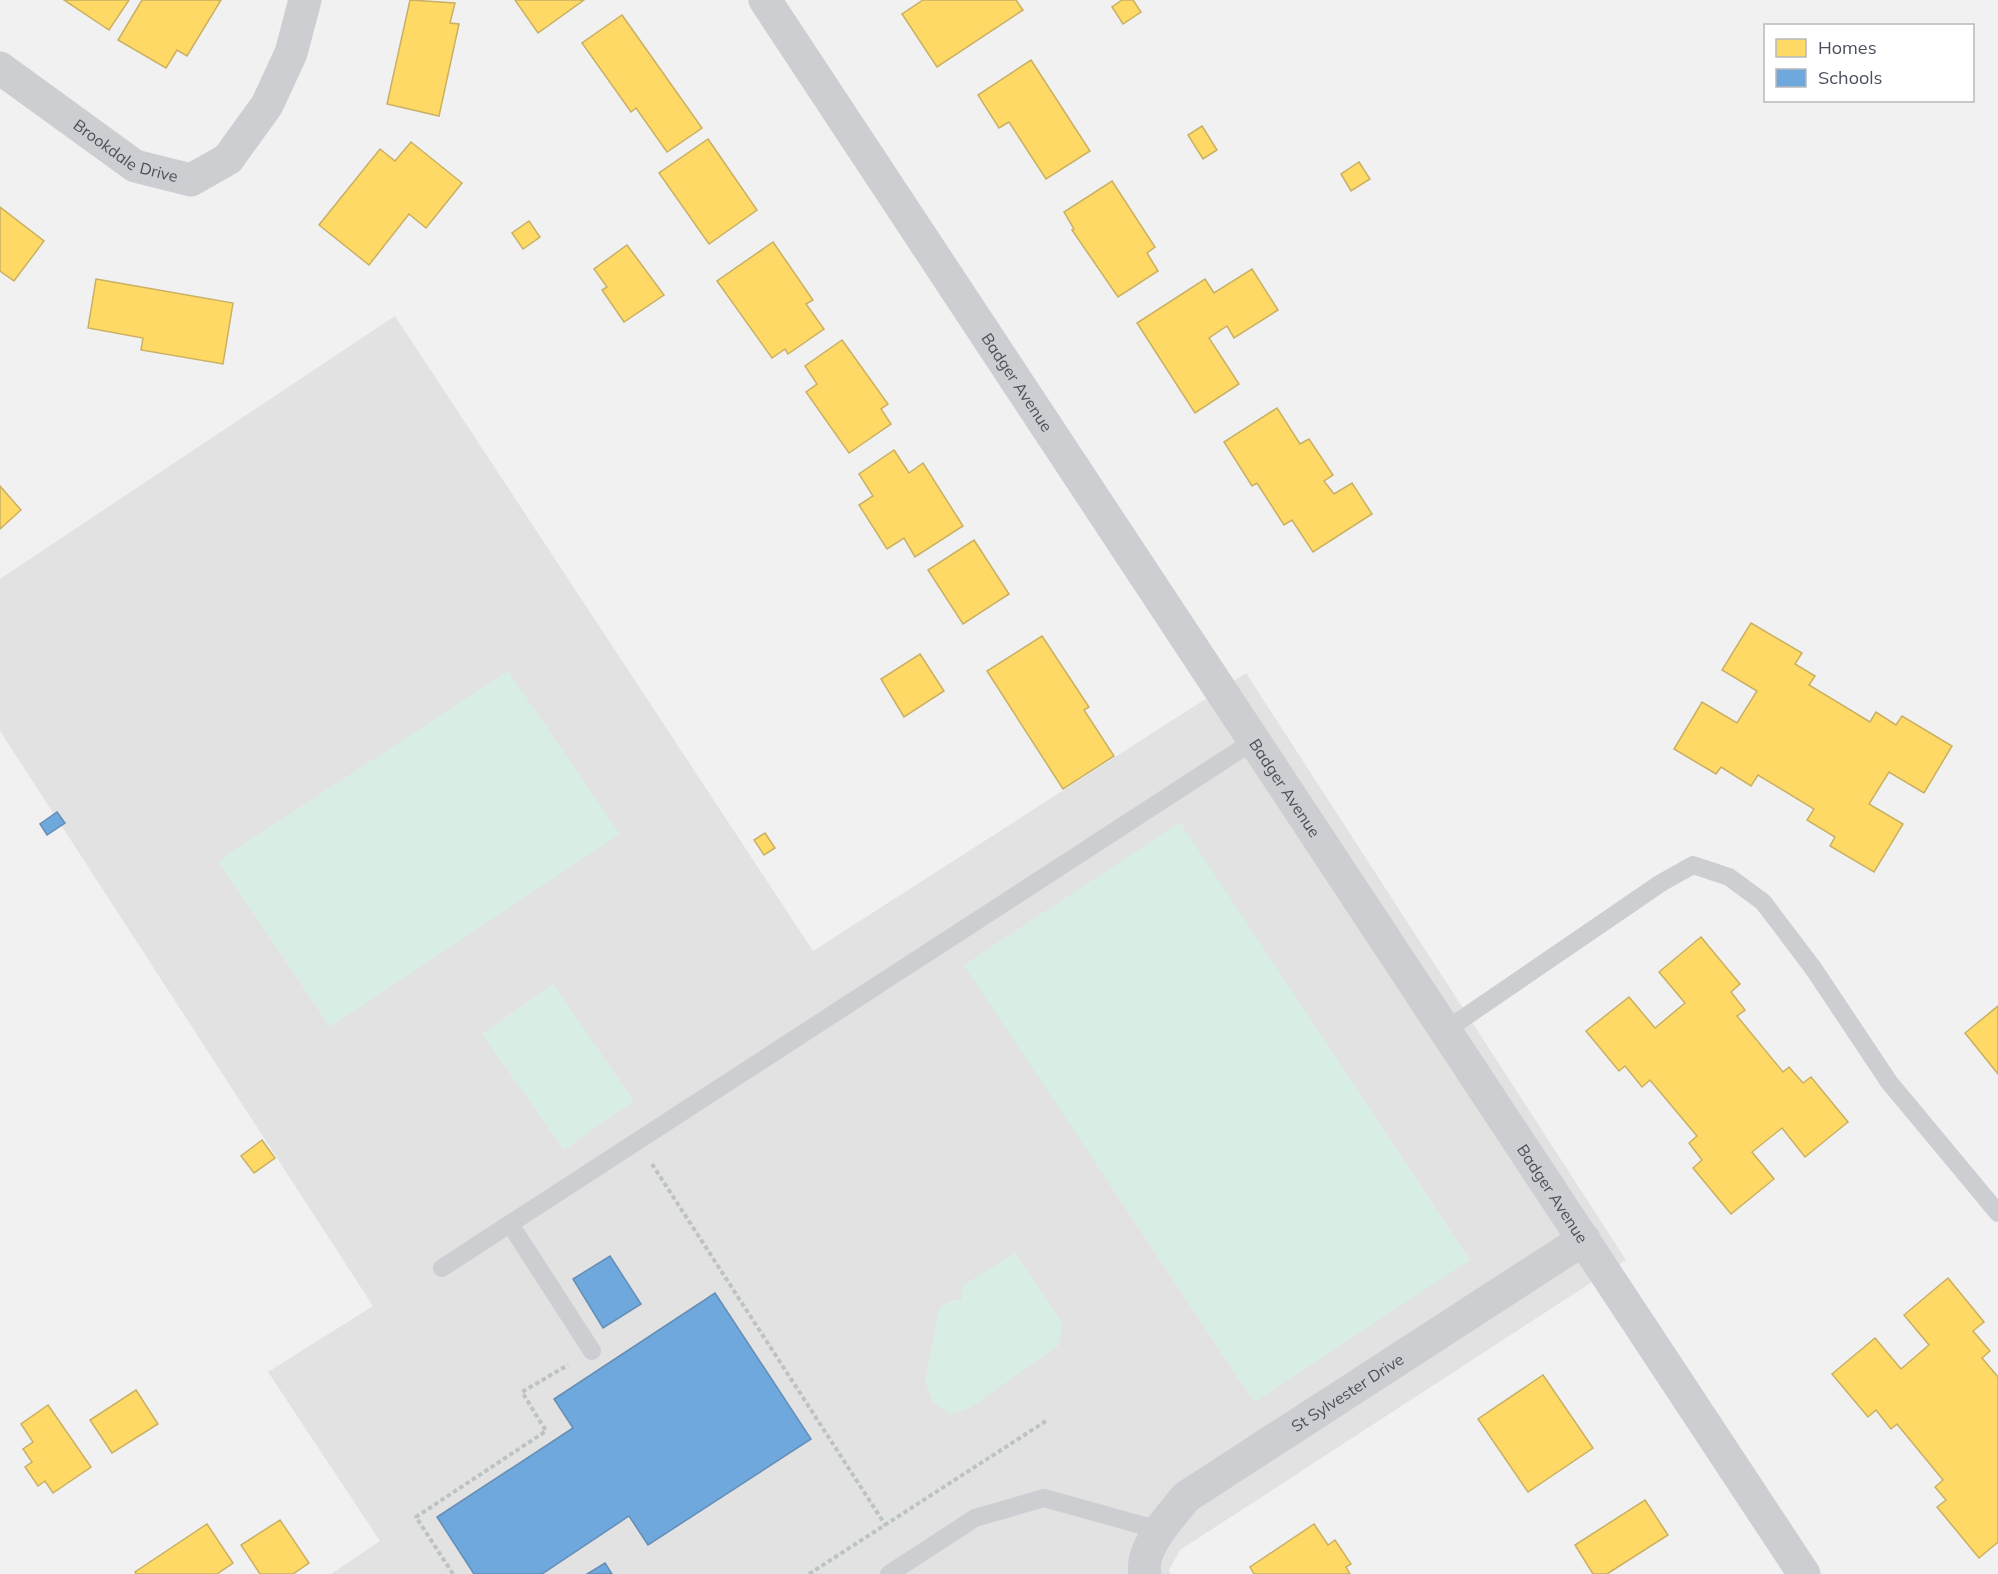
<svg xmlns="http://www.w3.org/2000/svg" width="1998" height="1574" font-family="Mulish,sans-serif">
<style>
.education{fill:#e3e2e2}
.green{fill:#d8eee4}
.homes{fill:#ffd966;stroke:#c9b063;stroke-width:1.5}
.schools{fill:#6fa8dc;stroke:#648eb5;stroke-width:1.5}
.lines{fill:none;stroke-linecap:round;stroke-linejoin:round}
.path{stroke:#bbc4c3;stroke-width:4;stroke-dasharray:4.5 3;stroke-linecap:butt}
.lane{stroke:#cdced1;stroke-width:18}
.street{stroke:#cdced1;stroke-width:33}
.labels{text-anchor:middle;stroke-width:6;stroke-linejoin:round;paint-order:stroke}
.street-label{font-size:16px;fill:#4a505b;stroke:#fff}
</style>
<rect width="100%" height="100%" fill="#f1f1f1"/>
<polygon class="education" points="395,316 813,951 1246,673 1626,1260 1180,1550 1169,1570 1170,1574 331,1574 380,1541 268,1372 373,1306 0,731 0,579"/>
<g class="green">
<polygon points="508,671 620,834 330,1027 218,861"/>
<polygon points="1180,822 1470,1260 1254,1402 964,965"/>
<polygon points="553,984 634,1101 564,1150 482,1034"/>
<polygon points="1015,1253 1063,1324 1058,1346 971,1407 950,1415 934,1403 925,1382 938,1313 942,1305 954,1300 962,1300 962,1286"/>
</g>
<g class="homes">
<polygon points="64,0 129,0 109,30"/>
<polygon points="142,0 221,0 187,56 177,50 166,68 118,40"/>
<polygon points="410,0 455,3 450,23 459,24 439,116 387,104"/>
<polygon points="515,0 584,0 538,33"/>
<polygon points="923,0 1016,0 1023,10 937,67 902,14"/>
<polygon points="1122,0 1133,0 1141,12 1123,24 1112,7"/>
<polygon points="622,15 702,128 667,152 636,108 631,112 582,43"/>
<polygon points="1031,60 1090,151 1046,179 1009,122 999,128 978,95"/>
<polygon points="1202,126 1217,150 1203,159 1188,135"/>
<polygon points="708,139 757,210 709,244 659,173"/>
<polygon points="411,142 462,183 426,228 409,214 369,265 319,225 380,149 395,161"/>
<polygon points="1359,162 1370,179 1351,191 1341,174"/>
<polygon points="1112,181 1155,247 1147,253 1158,271 1118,297 1072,230 1074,229 1064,212"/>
<polygon points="0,207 44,241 14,281 0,271"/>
<polygon points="529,221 540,237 523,249 512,233"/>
<polygon points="773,242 813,300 806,304 824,329 788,354 785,349 772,358 717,281"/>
<polygon points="627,245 664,295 624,322 602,290 607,287 594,269"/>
<polygon points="1252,269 1278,310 1234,338 1227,326 1209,338 1239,384 1195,413 1137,323 1205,279 1214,293"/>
<polygon points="96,279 233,303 223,364 141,350 143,338 88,328"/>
<polygon points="842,340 888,404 881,409 891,424 849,453 806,392 817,384 805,366"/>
<polygon points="1277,408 1300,444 1309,439 1333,475 1324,481 1334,494 1352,483 1372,514 1313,552 1292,520 1284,525 1257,483 1252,486 1224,442"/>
<polygon points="894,450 909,473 923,463 963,526 915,557 904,538 887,549 859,505 873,496 859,474"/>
<polygon points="0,486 21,510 0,529"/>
<polygon points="974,540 1009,594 963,624 928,570"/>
<polygon points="1751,623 1802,653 1795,664 1815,676 1809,685 1870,722 1876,712 1896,725 1902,716 1952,746 1924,793 1889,772 1869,804 1903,824 1874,872 1830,846 1835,837 1807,820 1814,809 1758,775 1751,786 1721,767 1716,774 1674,749 1702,702 1737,723 1757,691 1722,670"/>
<polygon points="1042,636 1089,707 1084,710 1114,756 1063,789 987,671"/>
<polygon points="920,654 944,691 904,717 881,679"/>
<polygon points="765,833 775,848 764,855 754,840"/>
<polygon points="1701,937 1740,984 1731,992 1745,1010 1737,1016 1783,1072 1789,1067 1803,1083 1811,1077 1848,1122 1805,1157 1782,1128 1752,1152 1774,1179 1731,1214 1693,1168 1702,1160 1689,1143 1697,1136 1650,1080 1642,1087 1625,1066 1619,1071 1586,1031 1629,997 1655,1028 1685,1003 1659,972"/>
<polygon points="1998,1006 1998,1074 1965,1033"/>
<polygon points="262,1140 275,1158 254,1173 241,1156"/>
<polygon points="1948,1278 1984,1322 1973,1331 1990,1351 1982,1358 1998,1377 1998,1542 1979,1558 1937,1507 1946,1500 1935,1487 1943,1480 1897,1424 1891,1429 1876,1410 1868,1417 1832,1374 1875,1338 1901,1369 1929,1345 1904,1315"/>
<polygon points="1543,1375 1593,1448 1528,1492 1478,1419"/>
<polygon points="136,1390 158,1424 112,1453 90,1420"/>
<polygon points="48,1405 91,1467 53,1493 45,1481 38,1486 25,1467 32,1462 23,1449 33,1442 21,1424"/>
<polygon points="1645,1500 1668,1535 1607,1574 1593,1574 1575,1545"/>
<polygon points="280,1520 309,1563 293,1574 260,1574 241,1545"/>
<polygon points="207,1524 233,1563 217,1574 136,1574 135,1572"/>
<polygon points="1314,1524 1328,1545 1335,1540 1351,1564 1346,1567 1350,1574 1254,1574 1250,1567"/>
</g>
<g class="schools">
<polygon points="57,812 65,823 47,835 40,824"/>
<polygon points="610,1256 641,1304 603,1328 573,1279"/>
<polygon points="715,1293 811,1439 648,1545 629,1516 542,1574 474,1574 437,1517 573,1428 554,1399"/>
<polygon points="605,1563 612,1574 587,1574"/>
</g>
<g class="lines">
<g class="path">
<polyline points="652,1164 886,1526"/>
<polyline points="453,1574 416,1517 546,1431 522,1392 568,1365"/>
<polyline points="809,1574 1046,1421"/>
</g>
<g class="lane">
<polyline points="1446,1030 1661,883 1693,865 1729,877 1763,902 1813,968 1889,1082 1998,1213"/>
<polyline points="510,1224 592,1351"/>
<polyline points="442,1268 1255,740"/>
<polyline points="889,1574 975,1518 1044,1498 1159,1530"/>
</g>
<g class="street">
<path id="s1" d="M 765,0 L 1804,1574"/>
<path id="s2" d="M 0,68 L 135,166 L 191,180 L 228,159 L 267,105 L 291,53 L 305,0"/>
<path id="s3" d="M 1145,1574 C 1139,1549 1171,1516 1186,1497 L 1584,1239"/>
</g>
</g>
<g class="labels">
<g class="street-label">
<text dy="6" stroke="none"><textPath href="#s2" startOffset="152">Brookdale Drive</textPath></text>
<text dy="6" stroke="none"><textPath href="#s1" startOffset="458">Badger Avenue</textPath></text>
<text dy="6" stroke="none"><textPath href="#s1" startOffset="944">Badger Avenue</textPath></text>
<text dy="6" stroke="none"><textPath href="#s1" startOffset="1430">Badger Avenue</textPath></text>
<text dy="6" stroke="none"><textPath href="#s3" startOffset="282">St Sylvester Drive</textPath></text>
</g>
</g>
<rect x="1764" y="24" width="210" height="78" fill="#ffffff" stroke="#b7b9bd" stroke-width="1.5"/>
<rect x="1776" y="39" width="30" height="18" fill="#ffd966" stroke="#b7b9bd" stroke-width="1.5"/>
<text x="1818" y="54" font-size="18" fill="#4a505b">Homes</text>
<rect x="1776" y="69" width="30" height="18" fill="#6fa8dc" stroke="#b7b9bd" stroke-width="1.5"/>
<text x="1818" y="84" font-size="18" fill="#4a505b">Schools</text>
</svg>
